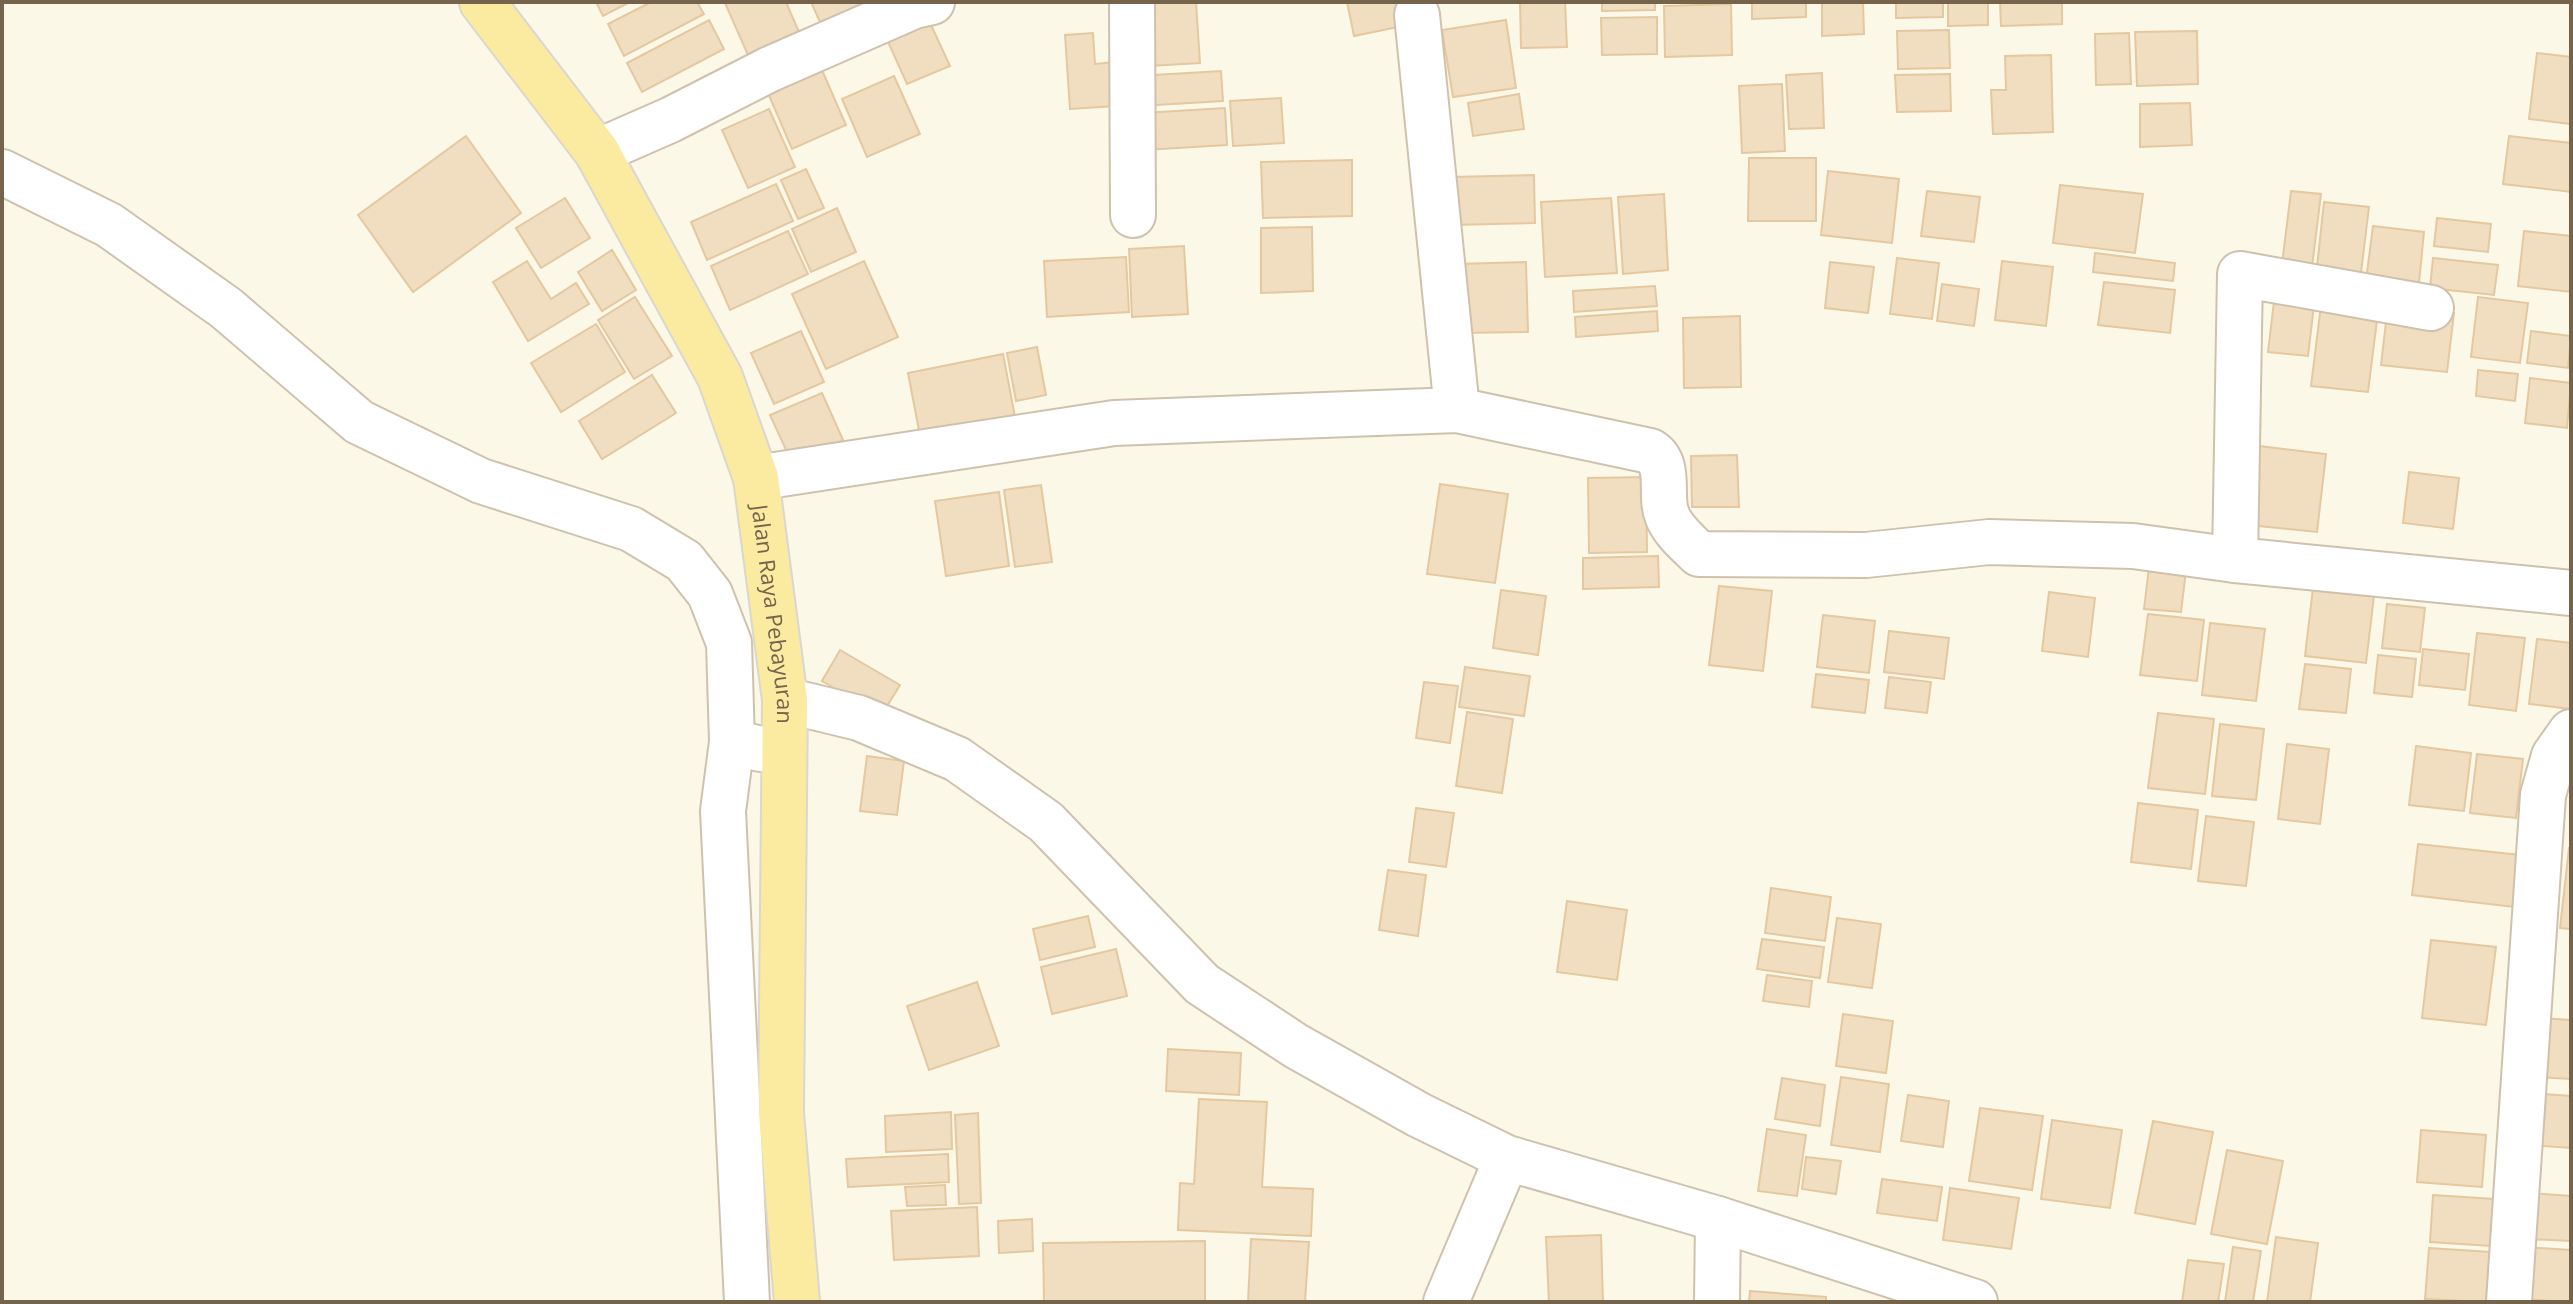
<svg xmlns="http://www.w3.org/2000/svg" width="2573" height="1304" font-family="'Open Sans',sans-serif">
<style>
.building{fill:#f1ddbf;stroke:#e4c8a0;stroke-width:2}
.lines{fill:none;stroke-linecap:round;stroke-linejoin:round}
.minor-casing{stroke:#cec2ae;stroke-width:48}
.major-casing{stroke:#dbd6d0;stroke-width:48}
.minor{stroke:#fff;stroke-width:44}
.major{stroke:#faeba1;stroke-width:44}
.labels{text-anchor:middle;stroke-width:6;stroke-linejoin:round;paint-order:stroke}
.street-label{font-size:22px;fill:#76634c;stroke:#fffcee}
</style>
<rect width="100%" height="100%" fill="#fcf8e8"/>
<g class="building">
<polygon points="596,2 630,2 603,16"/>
<polygon points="651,2 697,2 704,14 624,56 608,24"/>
<polygon points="786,2 802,39 751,62 725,3"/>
<polygon points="811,2 864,2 868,12 824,31"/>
<polygon points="1145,2 1196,2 1200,63 1149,66"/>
<polygon points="1347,2 1398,2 1403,26 1354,36"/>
<polygon points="1520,2 1565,2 1567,47 1521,48"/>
<polygon points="1602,2 1655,2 1655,10 1602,11"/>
<polygon points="1752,2 1806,2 1806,17 1752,19"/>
<polygon points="1822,2 1863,2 1864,34 1822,36"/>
<polygon points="1896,2 1943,2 1943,17 1896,18"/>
<polygon points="1948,2 1988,2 1988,25 1948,26"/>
<polygon points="2000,2 2062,2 2062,24 2001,26"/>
<polygon points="1731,4 1732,55 1665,57 1664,6"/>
<polygon points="926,14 950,66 907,84 884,33"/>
<polygon points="1657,17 1657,54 1602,55 1601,18"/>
<polygon points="709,20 724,49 642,92 627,63"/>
<polygon points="1506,20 1516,88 1453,97 1442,30"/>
<polygon points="1949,30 1950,68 1898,69 1897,31"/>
<polygon points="2197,31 2198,84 2137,86 2135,32"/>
<polygon points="1093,33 1095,64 1114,62 1116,106 1070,109 1065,35"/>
<polygon points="2129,33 2131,84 2096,85 2095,34"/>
<polygon points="2537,53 2571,57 2571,124 2529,119"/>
<polygon points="2051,55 2053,132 1993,134 1991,90 2006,90 2005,56"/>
<polygon points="822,70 846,125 792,149 768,93"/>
<polygon points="1221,71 1223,101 1139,106 1137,76"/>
<polygon points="1822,73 1824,128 1789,129 1786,75"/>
<polygon points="1950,74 1951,111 1897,112 1895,75"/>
<polygon points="894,76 920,134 867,157 842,99"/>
<polygon points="1782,84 1785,151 1742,153 1739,86"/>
<polygon points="1519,94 1524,129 1473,136 1468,103"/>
<polygon points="1281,98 1284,143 1233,146 1230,101"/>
<polygon points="2190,103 2192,145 2140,147 2140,104"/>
<polygon points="1225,108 1227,145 1145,150 1143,113"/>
<polygon points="769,109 795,167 748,188 722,130"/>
<polygon points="466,136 521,213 413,292 358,215"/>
<polygon points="2509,136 2571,143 2571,192 2503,184"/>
<polygon points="1749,158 1816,158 1816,221 1748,221"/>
<polygon points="1352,160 1352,216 1263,218 1261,162"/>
<polygon points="806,169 824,208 798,219 781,180"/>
<polygon points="1828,171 1899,179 1892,243 1821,235"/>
<polygon points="1534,175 1535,223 1452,225 1451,177"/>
<polygon points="776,184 793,221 707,260 691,222"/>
<polygon points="2060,185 2143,194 2135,253 2053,243"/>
<polygon points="1927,191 1980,197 1974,242 1921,236"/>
<polygon points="2291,191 2321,194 2312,267 2282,264"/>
<polygon points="1664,194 1668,270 1623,274 1618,197"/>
<polygon points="565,198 590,238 541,268 516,228"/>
<polygon points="1611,198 1617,273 1545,277 1541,202"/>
<polygon points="2324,202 2369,207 2360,281 2316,276"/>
<polygon points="837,208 856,252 811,272 792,229"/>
<polygon points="2437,218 2491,224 2488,252 2434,246"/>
<polygon points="2373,226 2424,232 2418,293 2365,288"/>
<polygon points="1312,227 1313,291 1261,293 1261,228"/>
<polygon points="788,231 808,274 730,310 711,266"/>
<polygon points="2524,231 2571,236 2571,292 2518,286"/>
<polygon points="1184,246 1188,314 1132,317 1129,249"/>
<polygon points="612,250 636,290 602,311 578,272"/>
<polygon points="2095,253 2175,263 2173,281 2093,272"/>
<polygon points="1126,257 1129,312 1047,317 1044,261"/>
<polygon points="1897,258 1939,263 1932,319 1890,314"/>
<polygon points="2433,258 2498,265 2494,295 2430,288"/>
<polygon points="527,261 551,299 576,283 589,304 528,341 493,282"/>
<polygon points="864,261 898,337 826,369 792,294"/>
<polygon points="2002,261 2053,267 2046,326 1995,320"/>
<polygon points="1526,262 1528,332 1458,333 1457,264"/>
<polygon points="1830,262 1874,267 1868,313 1825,308"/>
<polygon points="2104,282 2175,290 2170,333 2098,325"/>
<polygon points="1942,284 1979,289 1974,326 1937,321"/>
<polygon points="1655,286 1657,306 1574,312 1573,291"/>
<polygon points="2275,293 2315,297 2308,356 2268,352"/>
<polygon points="635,297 672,356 634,379 598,320"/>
<polygon points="2322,297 2379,304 2368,392 2311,386"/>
<polygon points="2478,297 2528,303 2520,363 2471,357"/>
<polygon points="2388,305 2454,313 2447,372 2381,365"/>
<polygon points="1657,311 1658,331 1576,337 1575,317"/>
<polygon points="1740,316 1741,387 1684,388 1683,318"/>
<polygon points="596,324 625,372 561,412 531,363"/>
<polygon points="801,331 824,382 774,404 751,353"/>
<polygon points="2531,331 2571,336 2568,368 2527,363"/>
<polygon points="1037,347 1046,395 1016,401 1007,353"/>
<polygon points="1003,354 1016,422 921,441 908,373"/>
<polygon points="2478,370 2518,374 2515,401 2476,396"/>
<polygon points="652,375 676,413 602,459 579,421"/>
<polygon points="2530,378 2571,383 2567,428 2525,423"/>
<polygon points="822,393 843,440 792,463 770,415"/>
<polygon points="2259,446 2326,454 2317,532 2249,525"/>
<polygon points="1737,455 1739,507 1692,507 1691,456"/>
<polygon points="2409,472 2459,478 2453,529 2403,523"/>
<polygon points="1646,477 1647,552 1589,553 1588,478"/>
<polygon points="1440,484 1508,494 1495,583 1427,574"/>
<polygon points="1041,485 1052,562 1015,567 1004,490"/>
<polygon points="999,492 1009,566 946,576 935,501"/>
<polygon points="1658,556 1659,587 1583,589 1583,558"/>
<polygon points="2149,567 2186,571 2181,612 2144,609"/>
<polygon points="1719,586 1772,591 1763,671 1709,665"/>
<polygon points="2313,588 2374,596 2366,663 2305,656"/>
<polygon points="1501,590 1546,596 1538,655 1493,648"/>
<polygon points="2049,592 2095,598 2088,657 2042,651"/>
<polygon points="2387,604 2425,608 2420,652 2382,648"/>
<polygon points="2148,614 2204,620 2197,681 2140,675"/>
<polygon points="1823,615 1875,621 1869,673 1817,667"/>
<polygon points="2210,623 2265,629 2256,701 2202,695"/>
<polygon points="1889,631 1949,638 1944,679 1884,672"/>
<polygon points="2477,633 2525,638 2516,711 2469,705"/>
<polygon points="2537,639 2571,643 2571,709 2529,704"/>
<polygon points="2423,649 2469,654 2465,690 2419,685"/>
<polygon points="840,650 900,685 881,716 822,681"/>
<polygon points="2378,655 2416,659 2412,697 2374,693"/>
<polygon points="2305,664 2351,669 2346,713 2299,709"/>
<polygon points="1465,667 1530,676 1524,716 1459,707"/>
<polygon points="1816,674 1869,680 1865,713 1812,707"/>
<polygon points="1889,677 1931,682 1927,713 1885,708"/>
<polygon points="1424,682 1458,686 1450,743 1416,738"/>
<polygon points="1467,712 1513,719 1502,793 1456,786"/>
<polygon points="2158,713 2214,719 2205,794 2148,788"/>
<polygon points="2220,724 2264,729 2256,800 2212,796"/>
<polygon points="2287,744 2329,749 2320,824 2278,819"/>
<polygon points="2416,746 2471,753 2464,811 2409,805"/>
<polygon points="2477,754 2523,759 2516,818 2470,813"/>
<polygon points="867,756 904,761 897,815 860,811"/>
<polygon points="2138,803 2198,810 2191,869 2131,862"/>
<polygon points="1416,808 1454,813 1446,867 1409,862"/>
<polygon points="2206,816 2254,822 2246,886 2198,881"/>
<polygon points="2418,844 2520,855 2514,907 2412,895"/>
<polygon points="2569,848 2571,848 2571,929 2560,928"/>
<polygon points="1388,870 1426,875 1418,936 1379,930"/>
<polygon points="1771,888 1831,897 1825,941 1765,933"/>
<polygon points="1567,901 1627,910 1617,980 1557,972"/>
<polygon points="1088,916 1095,947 1040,960 1033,929"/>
<polygon points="1837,918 1881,924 1872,988 1828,982"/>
<polygon points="1762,939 1824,947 1820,978 1757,969"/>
<polygon points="2431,940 2496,947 2486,1025 2422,1018"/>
<polygon points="1116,949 1127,996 1052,1014 1041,967"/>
<polygon points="1767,975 1812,981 1809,1007 1763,1001"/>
<polygon points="977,982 999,1046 929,1070 907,1006"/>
<polygon points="1843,1014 1893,1021 1886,1073 1836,1066"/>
<polygon points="2540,1018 2571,1020 2571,1079 2536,1077"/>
<polygon points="1168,1049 1241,1053 1239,1095 1166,1091"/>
<polygon points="1841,1077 1889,1084 1880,1152 1831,1145"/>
<polygon points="1782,1078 1825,1085 1820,1126 1775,1119"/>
<polygon points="2531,1093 2571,1096 2571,1148 2528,1145"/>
<polygon points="1908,1095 1949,1101 1943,1147 1901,1141"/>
<polygon points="1199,1099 1267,1102 1262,1187 1313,1189 1311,1236 1178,1230 1180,1183 1194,1184"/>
<polygon points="1980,1108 2043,1116 2032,1190 1969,1181"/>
<polygon points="951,1112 952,1149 886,1152 885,1116"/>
<polygon points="978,1113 981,1203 959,1204 955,1115"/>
<polygon points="2052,1120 2122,1130 2110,1208 2041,1199"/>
<polygon points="2153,1121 2213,1132 2195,1224 2135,1213"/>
<polygon points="1767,1129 1806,1135 1797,1196 1758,1191"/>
<polygon points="2421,1130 2486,1135 2482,1187 2417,1182"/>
<polygon points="2227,1150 2283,1161 2267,1244 2211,1234"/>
<polygon points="948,1154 949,1182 848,1187 846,1159"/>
<polygon points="1806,1157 1841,1161 1836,1194 1802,1189"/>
<polygon points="1882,1179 1942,1187 1937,1221 1877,1213"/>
<polygon points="945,1185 946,1205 907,1206 905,1187"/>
<polygon points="1950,1188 2019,1198 2011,1249 1943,1240"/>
<polygon points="2529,1193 2571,1196 2571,1241 2526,1239"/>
<polygon points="2433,1195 2494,1199 2491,1246 2430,1242"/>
<polygon points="977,1207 979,1256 894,1260 891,1211"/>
<polygon points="1032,1219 1033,1251 999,1253 998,1221"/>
<polygon points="1601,1235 1603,1302 1549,1302 1546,1237"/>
<polygon points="2276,1237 2318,1243 2310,1302 2267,1302"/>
<polygon points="1251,1239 1309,1242 1305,1302 1248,1302"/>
<polygon points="1205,1241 1205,1302 1044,1302 1043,1243"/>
<polygon points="2233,1247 2261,1251 2253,1302 2225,1302"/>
<polygon points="2524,1247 2571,1250 2571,1302 2520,1299"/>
<polygon points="2429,1248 2490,1252 2486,1302 2425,1299"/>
<polygon points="2188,1260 2224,1264 2218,1302 2182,1302"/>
<polygon points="1750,1291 1826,1297 1826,1302 1749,1302"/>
</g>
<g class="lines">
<g class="minor-casing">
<g id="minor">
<polyline points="1132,2 1133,215"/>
<polyline points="1417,15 1457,410"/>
<polyline points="597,152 670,120 770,69 914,6 932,2"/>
<polyline points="2,172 109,225 226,308 359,422 481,481 631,529 684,561 710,594 729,643 732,742"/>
<path d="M 756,478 L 1114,423 L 1457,410 L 1650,451 C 1672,464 1659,495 1667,515 C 1672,530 1689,544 1699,554 L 1866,555 L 1989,542 L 2133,546 L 2235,560 L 2571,593"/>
<polyline points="2235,560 2240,274 2431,308"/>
<polyline points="785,700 859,718 957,759 1046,822 1202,984 1296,1046 1419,1115 1507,1158 1718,1219 1975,1302"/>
<polyline points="747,1302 723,811 732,742 761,749"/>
<polyline points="1446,1302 1507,1158"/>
<polyline points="1717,1302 1718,1219"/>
<polyline points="2509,1302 2543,795 2554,756 2571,732"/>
</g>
</g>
<g class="major-casing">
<g id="major">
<path id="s1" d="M 482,2 L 597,152 L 720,377 L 756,478 L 785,700 L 781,1113 L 797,1302"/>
</g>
</g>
<use href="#minor" class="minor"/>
<use href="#major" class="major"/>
</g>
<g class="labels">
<g class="street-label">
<text dy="8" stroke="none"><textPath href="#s1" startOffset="690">Jalan Raya Pebayuran</textPath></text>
</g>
</g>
<rect width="2573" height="1304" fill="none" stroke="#76634c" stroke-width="8"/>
</svg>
